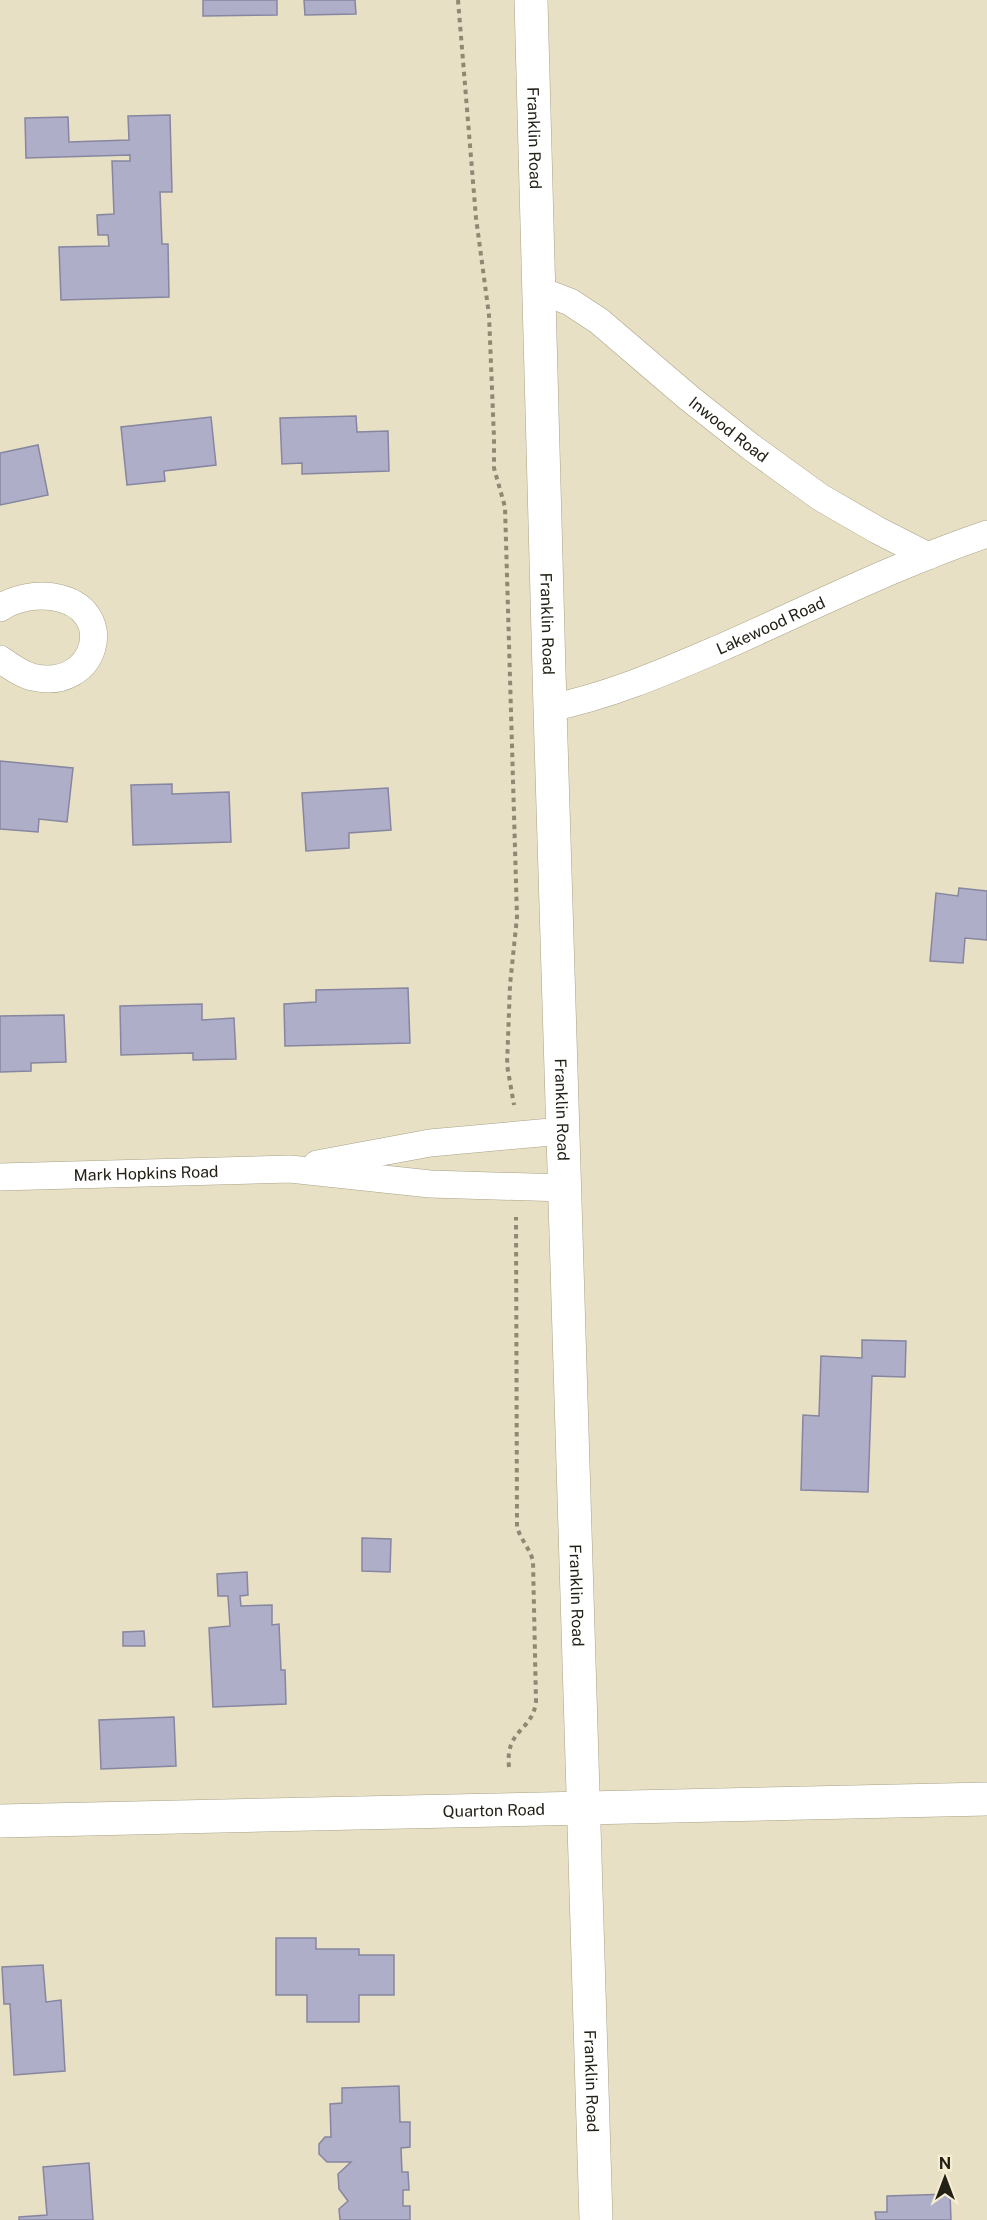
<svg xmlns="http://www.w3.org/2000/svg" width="987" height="2220" font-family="'Public Sans',sans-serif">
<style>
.building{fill:#aeaec9;stroke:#8686a0;stroke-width:1.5}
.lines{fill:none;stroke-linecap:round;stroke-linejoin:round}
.minor-casing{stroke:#a9a287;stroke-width:28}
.tertiary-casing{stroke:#a9a287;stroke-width:34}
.path{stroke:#8e8975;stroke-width:4;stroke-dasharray:4.5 4.5;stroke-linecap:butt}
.minor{stroke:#fff;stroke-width:27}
.tertiary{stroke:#fff;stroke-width:33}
.labels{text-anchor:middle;stroke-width:6;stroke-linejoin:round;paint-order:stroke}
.street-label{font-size:16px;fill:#232016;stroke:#f4edd1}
</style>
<rect width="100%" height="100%" fill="#e7e0c4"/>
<g class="building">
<polygon points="203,0 277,0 277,15 203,16"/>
<polygon points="304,0 355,0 356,14 305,15"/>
<polygon points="170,115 172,192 160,192 162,244 168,244 169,297 61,300 59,247 109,246 108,235 98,235 97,215 114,214 112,161 130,161 130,155 26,158 25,118 68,117 69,142 129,140 128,116"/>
<polygon points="356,416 357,432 388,431 389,471 302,474 302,463 282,464 280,418"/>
<polygon points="211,417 216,465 164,471 165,481 127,485 121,427"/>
<polygon points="38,445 48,495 0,505 0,453"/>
<polygon points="0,761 73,768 67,822 39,819 38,832 0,829"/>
<polygon points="172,784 172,794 229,792 231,842 133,845 131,785"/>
<polygon points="388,788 391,830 349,833 349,848 306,851 302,793"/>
<polygon points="959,888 987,891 987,940 965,938 963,963 930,961 936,893 958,896"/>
<polygon points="408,988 410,1043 285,1046 284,1004 316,1002 316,990"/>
<polygon points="202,1004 202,1020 234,1018 236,1059 193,1060 193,1053 121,1055 120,1006"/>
<polygon points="64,1015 66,1062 31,1063 31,1071 0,1072 0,1016"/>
<polygon points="862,1340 906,1341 905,1377 872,1376 868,1492 801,1490 803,1415 819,1416 821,1356 862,1358"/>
<polygon points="362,1538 391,1539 390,1572 362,1571"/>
<polygon points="247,1572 248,1595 240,1596 241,1606 272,1605 272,1625 279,1624 281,1670 285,1670 286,1704 213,1707 209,1628 230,1626 228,1596 218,1596 217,1574"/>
<polygon points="144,1631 145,1646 123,1646 123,1632"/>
<polygon points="174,1717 176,1766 101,1769 99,1720"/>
<polygon points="276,1938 316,1938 316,1949 359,1949 359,1955 394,1955 394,1995 359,1995 359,2022 307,2022 307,1995 276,1995"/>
<polygon points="43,1965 46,2002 61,2000 65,2071 14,2075 10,2004 4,2004 2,1967"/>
<polygon points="399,2086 400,2122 410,2122 410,2147 401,2148 402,2172 408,2172 409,2190 403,2190 403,2206 410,2206 410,2220 340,2220 339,2209 348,2201 339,2189 338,2174 351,2162 327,2162 319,2154 319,2144 325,2137 331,2137 330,2104 342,2103 342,2088"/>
<polygon points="89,2163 93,2220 19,2220 19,2217 47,2215 43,2167"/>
<polygon points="950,2194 951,2220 876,2220 875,2212 887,2212 887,2196"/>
</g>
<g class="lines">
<g class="minor-casing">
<g id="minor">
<path id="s1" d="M 539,290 L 570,302 L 599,321 L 689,398 L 751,447 L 820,497 L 877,530 L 928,556"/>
<path d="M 0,608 C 15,598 36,594 54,597 C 120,608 97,693 32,677 C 21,674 10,666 0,659"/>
<path id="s2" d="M 550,708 C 609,696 662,673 718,649 C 807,610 895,565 987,534"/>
<polyline points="317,1164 430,1143 562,1131"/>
<path id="s3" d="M 0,1177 L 290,1169 L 430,1184 L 564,1188"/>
</g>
</g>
<g class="tertiary-casing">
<g id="tertiary">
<path id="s4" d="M 531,0 L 550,708 L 596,2220"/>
<path id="s5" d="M 0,1821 L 987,1799"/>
</g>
</g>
<g class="path">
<polyline points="458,0 476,218 489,315 494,438 494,468 505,507 517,917 510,985 507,1065 514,1105"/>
<path d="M 509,1767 C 505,1728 533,1732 536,1701 L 533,1561 C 530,1549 521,1540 517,1527 L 516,1217"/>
</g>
<use href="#minor" class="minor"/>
<use href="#tertiary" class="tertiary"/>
</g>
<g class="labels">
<g class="street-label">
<text dy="6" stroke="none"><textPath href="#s4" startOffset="138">Franklin Road</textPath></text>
<text dy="6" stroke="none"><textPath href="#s1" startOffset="237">Inwood Road</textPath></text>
<text dy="6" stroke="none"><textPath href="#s4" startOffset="624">Franklin Road</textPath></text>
<text dy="6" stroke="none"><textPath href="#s2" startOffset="236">Lakewood Road</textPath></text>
<text dy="6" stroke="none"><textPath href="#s4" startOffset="1110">Franklin Road</textPath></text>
<text dy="6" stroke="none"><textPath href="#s3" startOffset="146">Mark Hopkins Road</textPath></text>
<text dy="6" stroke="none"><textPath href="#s4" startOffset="1596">Franklin Road</textPath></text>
<text dy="6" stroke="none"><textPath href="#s5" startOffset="494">Quarton Road</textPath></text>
<text dy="6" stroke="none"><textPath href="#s4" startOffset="2082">Franklin Road</textPath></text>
</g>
</g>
<g transform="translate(945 2178)" stroke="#f4edd1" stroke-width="4.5" paint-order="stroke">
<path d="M0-4.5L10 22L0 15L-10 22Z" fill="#232016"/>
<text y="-9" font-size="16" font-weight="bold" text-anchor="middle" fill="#232016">N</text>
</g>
</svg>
